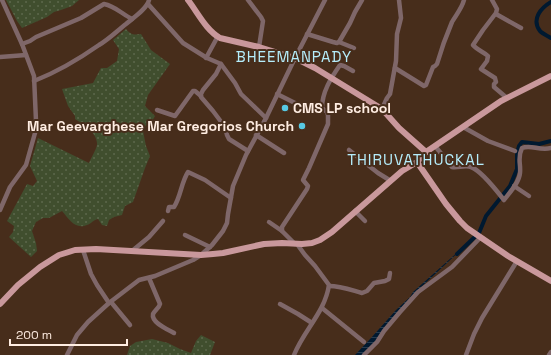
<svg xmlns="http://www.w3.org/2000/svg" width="551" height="355" font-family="'Space Grotesk',sans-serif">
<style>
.grass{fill:url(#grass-dots)}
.water{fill:url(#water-rules)}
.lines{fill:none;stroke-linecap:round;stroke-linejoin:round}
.canal{stroke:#001930;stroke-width:4}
.minor{stroke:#7f6769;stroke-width:4.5}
.major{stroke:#c9989c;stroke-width:6}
.poi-dot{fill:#57c9e3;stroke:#472d1b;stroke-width:1.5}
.labels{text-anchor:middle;stroke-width:4;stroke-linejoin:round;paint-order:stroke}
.poi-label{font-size:14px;font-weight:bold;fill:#ffede2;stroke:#472d1b;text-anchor:start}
.neighbourhood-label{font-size:15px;letter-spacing:1px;fill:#b5edfb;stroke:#472d1b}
</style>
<defs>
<pattern id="grass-dots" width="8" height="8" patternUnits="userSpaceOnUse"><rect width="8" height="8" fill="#404e2e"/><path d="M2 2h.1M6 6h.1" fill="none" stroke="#5d684c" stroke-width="1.8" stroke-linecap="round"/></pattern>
<pattern id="water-rules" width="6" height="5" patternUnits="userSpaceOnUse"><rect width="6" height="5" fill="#001930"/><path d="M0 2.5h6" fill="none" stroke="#263b4e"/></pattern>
</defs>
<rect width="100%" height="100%" fill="#472d1b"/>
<g class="grass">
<polygon points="6,0 79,0 72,6 61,10 54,12 47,17 22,28 17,21"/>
<path d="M 126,29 C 131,35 134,35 141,34 L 151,50 L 170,64 L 148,95 L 145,106 L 155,116 L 151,123 L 146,125 L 143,131 L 146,146 L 150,156 L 145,168 L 133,202 L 125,206 L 122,215 L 114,217 L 109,220 L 107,226 L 102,225 L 98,219 C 93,220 91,224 87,225 C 75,230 69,219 62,211 L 49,218 L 43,218 L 36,222 L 32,231 L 36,243 L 37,251 L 31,257 L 9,237 L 13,232 L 14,226 L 7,221 L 27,184 L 33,186 L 37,181 L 30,166 L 38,138 L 89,163 C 91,158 96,150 97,145 C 98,133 83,124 75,119 L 75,116 L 68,106 L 62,89 L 93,83 L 101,68 L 107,68 L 117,61 L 119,49 L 113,40 Z"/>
<polygon points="201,335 215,342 210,355 127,355 130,346 136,342 152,339 168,343 180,349 191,353 196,341"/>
</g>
<polygon class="water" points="479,233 418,290 379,338 363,355 355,355 371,338 396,310 410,297 413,292"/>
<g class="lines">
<g class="canal">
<path d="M 551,2 C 541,8 531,19 540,31 C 543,34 548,36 551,38"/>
<polyline points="457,254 479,233 486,216 510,186 517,169 517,153 519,146 522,142 539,144 551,141"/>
</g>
<g class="minor">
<polyline points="248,0 261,17 263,21 259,47"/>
<path d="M 492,0 L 497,9 L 496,13 L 483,30 L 473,45 C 477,50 484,52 488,56 L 487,61 L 481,69 L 495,78 L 496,82 L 494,84 L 494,87 L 507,98"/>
<polyline points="148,4 183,43 207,58 221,64 216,74 203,90 201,94 201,97 213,111 225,127 227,135 229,139 248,151"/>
<polyline points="496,14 521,28"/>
<polyline points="307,34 333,42 337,43 339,42 350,23 355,12 362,0"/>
<polyline points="339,42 354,48"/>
<path d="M 22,44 L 30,41 L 36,37 L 81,18 L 104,4 C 115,6 122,14 132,19"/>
<polyline points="0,57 26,55"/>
<polyline points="206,58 218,36"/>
<polyline points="221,64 235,83 241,94 266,118"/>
<path d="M 395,68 L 416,81 L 424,86 L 426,85 L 433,67 L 435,66 L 437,64 C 441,50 446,36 452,22 C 456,15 462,8 464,0"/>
<path d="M 34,81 C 57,72 79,59 99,45 C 109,39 117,31 126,24 C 133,18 147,9 149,0"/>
<polyline points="277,94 303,107"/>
<polyline points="382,109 387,98 390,94 396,61 397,34 401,18 399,0"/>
<polyline points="157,110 175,116 193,91 195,91 201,96"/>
<polyline points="463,127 488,141 515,151"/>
<polyline points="256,135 284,153"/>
<path d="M 435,146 L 452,167 C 458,168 465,165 471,167 C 480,170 497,191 504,200 C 510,192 519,183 520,173 C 521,163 517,158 522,148 C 531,144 539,151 551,148"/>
<polyline points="349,150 378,173 391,181"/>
<polyline points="514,186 529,196"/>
<polyline points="0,210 10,187 26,165 35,133 36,121 34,76 22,44 2,0"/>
<path d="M 168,211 L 169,207 L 174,207 C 181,196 181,183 188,172 L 205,180 L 231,198"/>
<polyline points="355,211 365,221"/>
<polyline points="269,222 282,231"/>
<polyline points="185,235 210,247"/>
<path d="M 295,244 L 282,231 L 282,227 L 307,189 L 308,186 L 303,180 L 309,168 L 328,124 L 328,115 L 327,112 L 322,108 C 322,92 331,78 340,65 L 344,66 L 353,71"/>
<polyline points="83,250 91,274 97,285 109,303"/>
<polyline points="132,251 149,237 163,221"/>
<path d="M 149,278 L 160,304 C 159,308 155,310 153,314 C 151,323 169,330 174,333"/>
<path d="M 329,286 C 341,286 351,290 362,293 L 367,291 L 374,283 L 385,281 L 389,279 L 390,273"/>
<polyline points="111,302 130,325"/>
<polyline points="280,304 298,314 312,323"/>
<polyline points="322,308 364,342"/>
<polyline points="67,355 77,335 88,322 109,303 139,280 155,276 193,260 201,255 212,245 223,231 227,223 228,214 233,186 246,155 266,118 295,58 325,0"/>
<path d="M 294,355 C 304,330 325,312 329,285 L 315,266 L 305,255 L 297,244"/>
<polyline points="364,355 377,342 384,331 400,312 418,292 452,267 480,238"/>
<polyline points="466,355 474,334 482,318 517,261"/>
<polyline points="549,355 551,352"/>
</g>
<g class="major">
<path d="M 188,0 C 198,13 206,30 220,38 L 259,47 L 295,58 L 315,68 L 382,109 L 399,128 L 426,152"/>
<polyline points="417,162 446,204 460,221 467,228 508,256 551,281"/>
<polyline points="0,304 18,285 40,267 59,255 75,250 96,249 201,255 213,254 223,253 264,244 282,243 302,244 312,243 320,240 332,232 402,171 417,162 426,152 501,101 551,76"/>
</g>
</g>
<g class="poi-dot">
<circle cx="285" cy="108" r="4"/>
<circle cx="302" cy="126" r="4"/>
</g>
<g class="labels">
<g class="poi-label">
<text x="293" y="113">CMS LP school</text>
<text x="294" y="131" text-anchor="end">Mar Geevarghese Mar Gregorios Church</text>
</g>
<g class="neighbourhood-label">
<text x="294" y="62">BHEEMANPADY</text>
<text x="416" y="165">THIRUVATHUCKAL</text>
</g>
</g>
<path d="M10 339v6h117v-6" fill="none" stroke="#ffede2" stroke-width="2"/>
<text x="16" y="339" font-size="12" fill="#ffede2" stroke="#472d1b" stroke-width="3" paint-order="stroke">200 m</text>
</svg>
